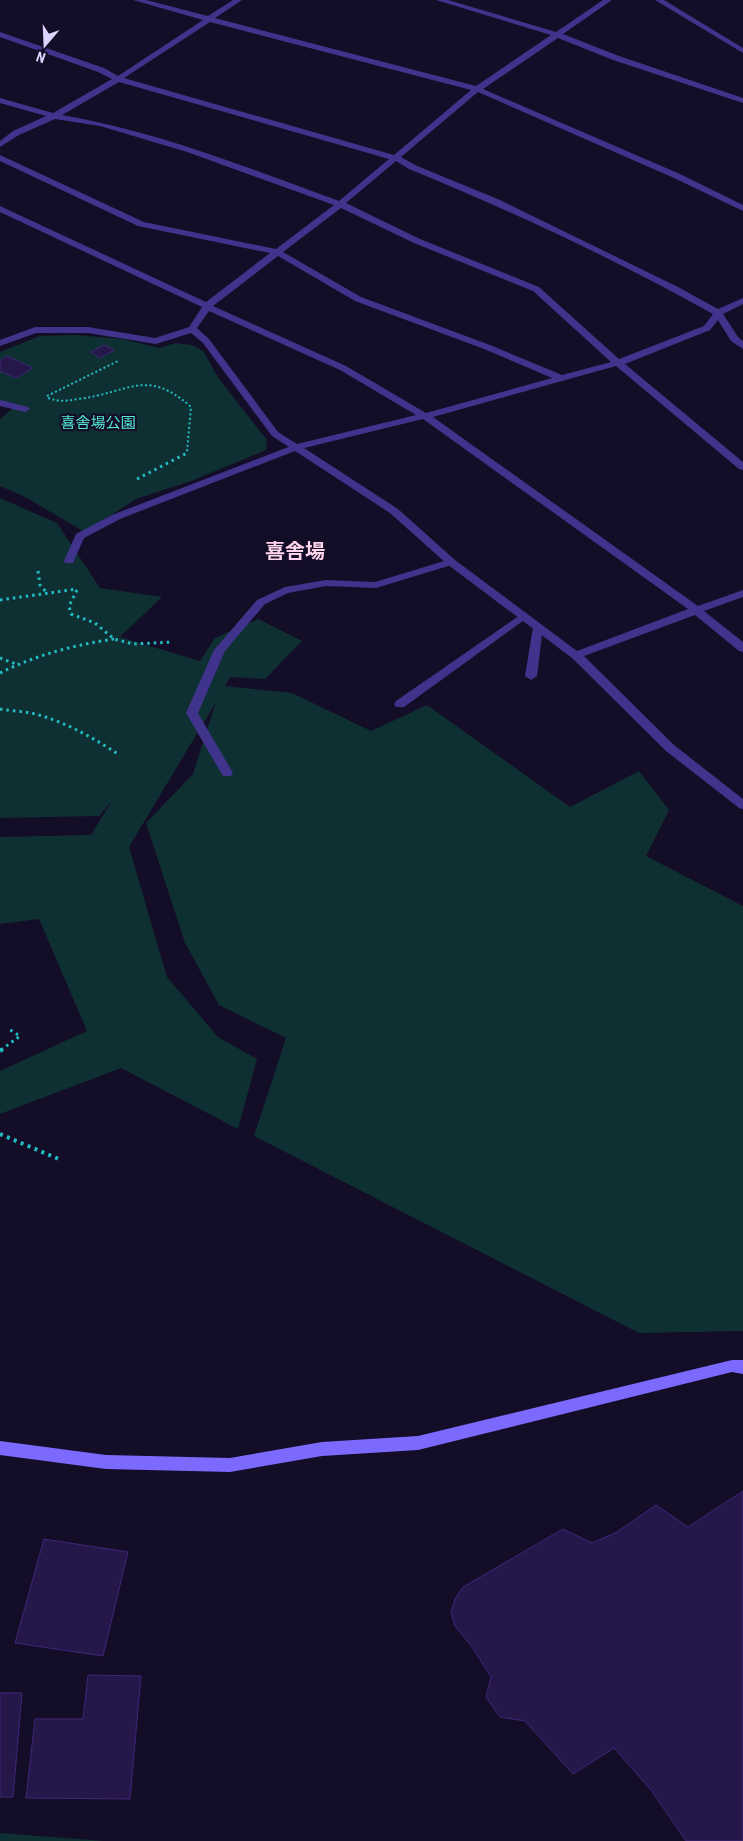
<svg xmlns="http://www.w3.org/2000/svg" width="743" height="1841" font-family="'Roboto Condensed','Noto Sans JP',sans-serif">
<style>
.green{fill:#0f3032}
.building{fill:#26174a;stroke:#3f2679}
.lines{fill:none;stroke-linecap:round;stroke-linejoin:round}
.path-far2{stroke:#22bdc4;stroke-width:2;stroke-dasharray:2 2.5;stroke-linecap:butt}
.path-far1{stroke:#22bdc4;stroke-width:3;stroke-dasharray:2.5 4;stroke-linecap:butt}
.path{stroke:#22bdc4;stroke-width:4;stroke-dasharray:3 4.5;stroke-linecap:butt}
.lane{fill:#3f338b;fill-rule:evenodd}
.street{fill:#3f338b;fill-rule:evenodd}
.secondary{fill:#7c6aff;fill-rule:evenodd}
.labels{text-anchor:middle;stroke-width:4.5;stroke-linejoin:round;paint-order:stroke}
.far-park-label{font-size:15px;fill:#52ecd5;stroke:#140d27}
.quarter-label{font-size:20px;font-weight:bold;fill:#ffd5eb;stroke:#140d27}
</style>
<rect width="100%" height="100%" fill="#140d27"/>
<g class="green">
<polygon points="76,335 122,339 160,348 175,343 192,345 203,351 219,379 267,440 266,450 191,481 136,499 85,532 25,497 0,486 0,419 13,408 0,402 0,352 40,336"/>
<polygon points="0,498 57,523 100,588 162,597 120,637 200,661 215,638 258,619 302,641 265,679 230,677 225,686 292,693 371,731 427,705 570,807 639,771 669,810 646,856 743,906 743,1331 639,1333 254,1136 286,1038 219,1005 185,943 146,823 193,774 216,702 129,847 167,977 218,1037 257,1059 238,1129 121,1068 0,1114 0,1071 87,1031 39,919 0,924 0,837 91,835 112,801 99,816 0,818"/>
<polygon points="0,1833 104,1841 0,1841"/>
</g>
<g class="building">
<polygon points="104,345 114,350 100,358 91,352"/>
<polygon points="7,356 33,368 16,378 0,371 0,361"/>
<polygon points="743,1491 743,1841 686,1841 651,1790 614,1748 573,1774 525,1721 500,1717 486,1697 491,1677 472,1647 455,1626 451,1612 455,1599 463,1587 563,1529 592,1543 617,1532 656,1505 688,1527"/>
<polygon points="44,1539 128,1552 103,1656 15,1643"/>
<polygon points="88,1675 141,1676 130,1799 26,1798 35,1719 83,1719"/>
<polygon points="0,1693 22,1693 13,1797 0,1797"/>
</g>
<g class="lines">
<g class="path-far2">
<polyline points="47,396 118,361"/>
<path d="M 48,398 C 59,402 67,401 78,399 C 129,393 146,367 191,407 L 187,452"/>
</g>
<g class="path-far1">
<polyline points="137,479 187,453 187,451"/>
<polyline points="38,571 40,585 47,593"/>
<polyline points="77,590 69,606 71,614 95,623 114,639 133,644 173,642"/>
<polyline points="0,600 77,589"/>
<polyline points="0,658 16,664"/>
<path d="M 0,673 C 36,655 74,645 114,639"/>
<path d="M 0,709 C 10,711 21,711 31,713 C 62,720 92,737 118,754"/>
<polyline points="1,1050 20,1036 7,1028"/>
</g>
<g class="path">
<polyline points="0,1051 3,1049"/>
<polyline points="0,1134 61,1160"/>
</g>
<g class="lane">
<polygon points="296,444 301,447 300,449 120,519 84,538 73,563 65,563 64,561 76,534 112,515"/>
<polygon points="451,559 456,562 455,564 376,588 326,586 288,593 265,604 225,651 198,713 233,773 231,776 223,776 186,713 214,650 257,600 285,587 326,580 375,582"/>
<polygon points="523,613 527,614 528,616 527,618 404,707 396,707 394,704 396,701"/>
<polygon points="538,624 543,627 537,676 531,680 525,676 533,627"/>
</g>
<g class="street">
<path d="M 133,0 L 146,0 L 208,16 L 233,0 L 242,0 L 215,18 L 476,86 L 551,35 L 436,0 L 448,0 L 556,32 L 603,0 L 612,0 L 563,34 L 619,56 L 743,98 L 743,103 L 613,60 L 558,38 L 483,89 L 680,174 L 743,205 L 743,211 L 674,178 L 478,92 L 401,157 L 415,165 L 500,200 L 678,287 L 718,309 L 743,298 L 743,304 L 723,314 L 738,337 L 743,341 L 743,349 L 731,341 L 718,320 L 710,330 L 625,364 L 743,462 L 743,470 L 739,469 L 616,366 L 433,417 L 698,606 L 743,590 L 743,597 L 704,611 L 743,642 L 743,652 L 739,651 L 695,615 L 584,656 L 674,745 L 743,799 L 743,809 L 739,808 L 666,751 L 572,658 L 447,564 L 390,513 L 272,436 L 203,343 L 191,333 L 156,344 L 88,333 L 36,333 L 0,346 L 0,340 L 35,327 L 88,327 L 155,338 L 189,327 L 202,307 L 0,212 L 0,206 L 206,302 L 270,253 L 138,226 L 0,161 L 0,155 L 144,222 L 276,249 L 334,205 L 187,152 L 100,126 L 55,119 L 19,135 L 0,147 L 0,141 L 13,131 L 46,116 L 0,103 L 0,98 L 53,113 L 112,79 L 98,72 L 0,37 L 0,32 L 104,68 L 118,76 L 203,20 ZM 210,22 L 471,90 L 394,155 L 124,78 ZM 119,82 L 389,159 L 339,201 C 248,168 157,131 62,115 ZM 396,161 L 409,169 C 513,212 615,259 713,314 L 704,326 L 619,359 L 539,287 L 420,239 L 346,203 ZM 341,208 L 414,243 L 533,291 L 611,362 L 562,375 L 490,345 L 361,297 L 283,252 ZM 278,256 L 355,301 L 484,349 L 552,378 L 426,413 L 346,366 L 213,306 ZM 209,311 L 340,370 L 416,415 L 297,444 L 278,432 L 209,339 L 197,328 ZM 423,419 L 688,609 L 577,651 L 455,560 L 398,509 L 304,448 Z"/>
<polygon points="655,0 664,0 743,48 743,53"/>
<polygon points="0,400 28,407 30,409 25,412 0,406"/>
</g>
<polygon class="secondary" points="732,1360 743,1360 743,1374 732,1372 418,1450 322,1456 230,1472 106,1469 0,1455 0,1441 106,1455 230,1458 322,1442 418,1436"/>
</g>
<g class="labels">
<g class="far-park-label">
<text x="98" y="428">喜舎場公園</text>
</g>
<g class="quarter-label">
<text x="295" y="558">喜舎場</text>
</g>
</g>
<g transform="translate(45 45) rotate(199)" stroke="#140d27" stroke-width="4" paint-order="stroke">
<path d="M0-4L9 19L0 12L-9 19Z" fill="#dcd3ff"/>
<text y="-8" font-size="14" font-weight="bold" text-anchor="middle" fill="#dcd3ff">N</text>
</g>
</svg>
